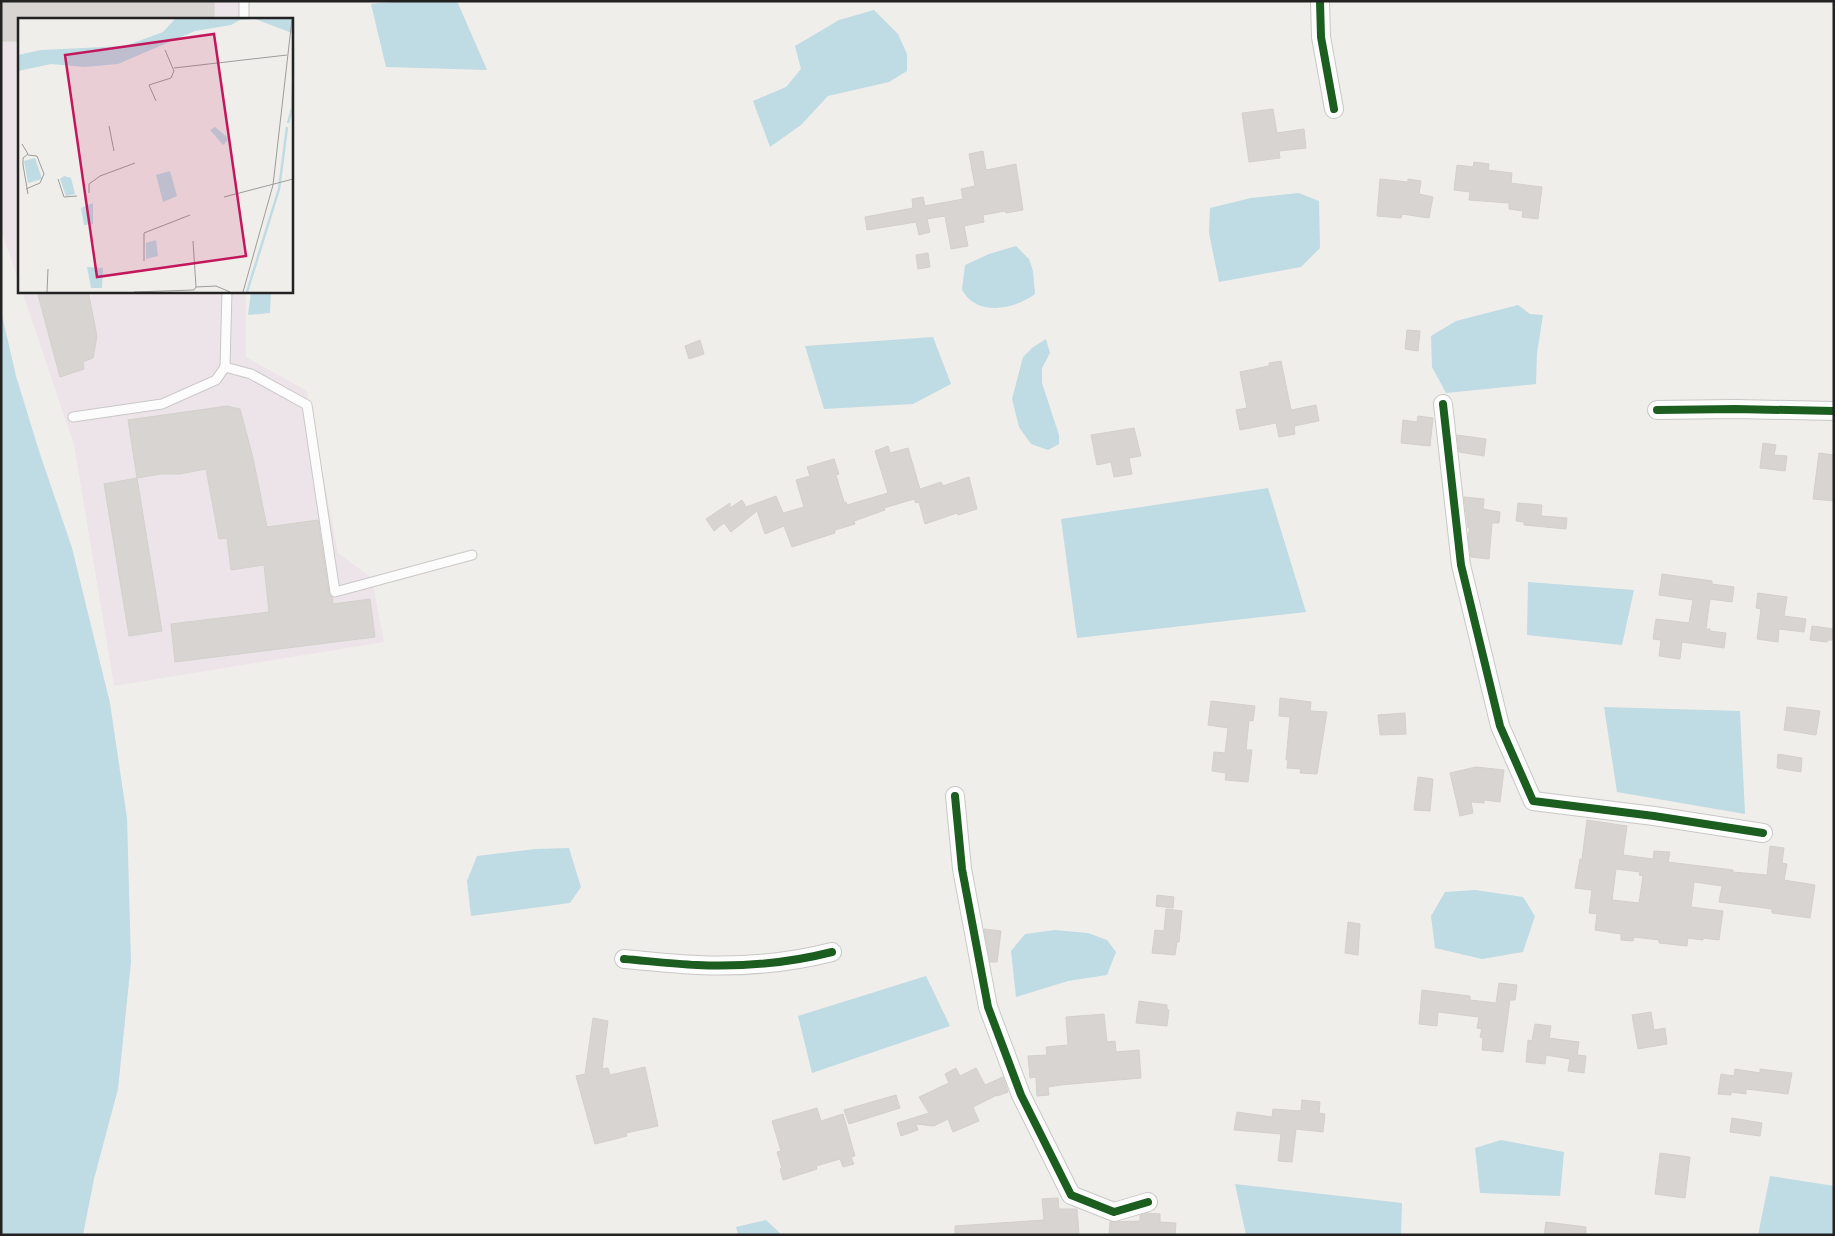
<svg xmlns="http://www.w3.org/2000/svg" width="1835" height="1236" font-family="Poppins,sans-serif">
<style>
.industrial{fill:#ede4e9}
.water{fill:#bfdbe3}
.building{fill:#d7d4d2;stroke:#d3d0cc;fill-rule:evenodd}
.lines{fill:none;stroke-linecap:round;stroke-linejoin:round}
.service-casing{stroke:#c9c8c7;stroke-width:11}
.minor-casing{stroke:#c9c8c7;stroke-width:20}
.service{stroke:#fdfcfc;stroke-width:9}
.minor{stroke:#fdfcfc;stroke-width:18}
.cycleway-casing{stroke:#fff;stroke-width:11}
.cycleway{stroke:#1b5e20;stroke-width:8}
.inset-river{fill:none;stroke:#bfdbe3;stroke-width:2.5}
.inset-road{fill:none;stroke:#9e9c9b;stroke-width:1}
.view{fill:#c2185b;fill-opacity:0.15;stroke:#c2185b;stroke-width:2.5}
.inset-edge{fill:none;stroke:#222;stroke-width:2.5}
</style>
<rect width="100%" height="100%" fill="#f0eeeb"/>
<g class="industrial">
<polygon points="1,1 249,1 249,19 19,19 19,282 1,230"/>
<polygon points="22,291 246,291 246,357 307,391 338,553 372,578 384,642 114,686 74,445"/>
</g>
<g class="water">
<polygon points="402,1 457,1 487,70 386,67 371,4"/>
<polygon points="874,10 898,34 907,54 907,71 889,82 828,96 801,125 770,147 753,101 786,87 801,69 795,46 839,20"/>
<polygon points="1299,193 1319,201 1320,248 1301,267 1219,282 1209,233 1210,208 1251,198"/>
<path d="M 1016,246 L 1029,259 L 1033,271 L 1035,294 C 1019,306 991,314 973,302 C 968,299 965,294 962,290 L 965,265 L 989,254 Z"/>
<polygon points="251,291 271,291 270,313 248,315"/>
<polygon points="1518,305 1530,314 1543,315 1537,353 1536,384 1446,393 1432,367 1431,336 1456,321"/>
<polygon points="1,311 16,376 39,451 72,548 110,703 127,818 131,962 118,1089 94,1179 83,1235 1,1235"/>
<polygon points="933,337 951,384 913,404 824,409 805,346"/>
<polygon points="1046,339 1050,353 1042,368 1042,383 1059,435 1059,444 1048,450 1031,444 1019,427 1012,399 1023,357 1032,348"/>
<polygon points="1268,488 1306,612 1077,638 1061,519"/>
<polygon points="1528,582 1634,590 1622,645 1527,635"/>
<polygon points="1604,707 1740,711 1745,814 1617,792"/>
<polygon points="569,848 581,887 570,903 471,916 467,881 477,856 536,849"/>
<polygon points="1475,890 1523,897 1535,916 1523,952 1482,959 1435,948 1431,916 1445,892"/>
<polygon points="1055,930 1088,933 1107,940 1116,952 1107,975 1068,981 1016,997 1011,951 1025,934"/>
<polygon points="926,976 950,1026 812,1073 798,1016"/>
<polygon points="1501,1140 1564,1152 1560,1196 1480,1193 1475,1148"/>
<polygon points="1770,1176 1834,1186 1834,1235 1758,1235"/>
<polygon points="1235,1184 1402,1203 1401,1235 1246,1235"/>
<polygon points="766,1220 782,1235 738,1235 736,1227"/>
</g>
<g class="building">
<polygon points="1,1 214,1 214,19 19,19 19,41 1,41"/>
<polygon points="1273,109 1277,133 1304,129 1306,148 1279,151 1280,158 1249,162 1242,113"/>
<polygon points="983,151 986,170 1016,164 1023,210 1006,213 1005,211 983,215 984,222 964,226 968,246 951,249 945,216 927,219 930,232 919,235 916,222 867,230 865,217 913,208 912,199 923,197 925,206 963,199 961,189 975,186 969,154"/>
<polygon points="1474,162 1489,164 1488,170 1512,173 1511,183 1542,187 1538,219 1522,217 1523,211 1509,209 1509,203 1469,200 1470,192 1454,190 1457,165 1473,167"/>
<polygon points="1380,179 1408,182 1408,179 1421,181 1419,194 1433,197 1429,218 1402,214 1401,218 1377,216"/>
<polygon points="928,253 930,267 918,269 916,255"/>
<polygon points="37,291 88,291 97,336 93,358 83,362 84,369 60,377"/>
<polygon points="1407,330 1420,331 1418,351 1405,349"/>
<polygon points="700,340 704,354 689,359 685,346"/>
<polygon points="1281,361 1291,410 1316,405 1319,421 1294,426 1295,434 1279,437 1276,423 1240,430 1236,410 1247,408 1240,372 1269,366 1269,363"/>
<polygon points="227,406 240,409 253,458 267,527 318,520 329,593 332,597 333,604 370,599 375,637 175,662 171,624 269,612 264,565 231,570 227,538 219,539 206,469 180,474 161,474 137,478 128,420"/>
<polygon points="1418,416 1433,418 1430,446 1401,443 1403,420 1417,422"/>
<polygon points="1134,428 1141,456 1129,458 1132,474 1114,477 1111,462 1097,465 1091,435"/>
<polygon points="1457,435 1486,439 1484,456 1459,452"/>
<polygon points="1763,443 1776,445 1774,455 1787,456 1785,471 1760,468"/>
<polygon points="888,446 890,453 908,448 920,489 941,482 943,486 969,477 977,509 958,515 957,513 925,524 919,502 916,503 914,499 884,508 885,510 854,521 855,524 835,530 835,533 792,547 784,526 765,534 757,511 731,532 724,523 714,531 706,519 730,503 730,508 742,500 746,507 776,496 783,513 804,507 796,480 810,476 807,467 834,459 839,474 836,475 844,502 846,502 847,505 888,493 875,451"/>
<polygon points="1819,453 1834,455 1834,501 1813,499"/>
<polygon points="137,478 162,631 129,636 104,484"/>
<polygon points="1464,497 1484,499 1483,509 1500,512 1499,523 1492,523 1489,559 1471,557 1468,536 1470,528 1468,528"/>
<polygon points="1518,503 1542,505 1541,516 1567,518 1566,529 1524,525 1524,522 1516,521"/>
<polygon points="1662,574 1712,581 1712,584 1734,587 1732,602 1710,599 1706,629 1710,629 1710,631 1726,633 1724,648 1682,642 1680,659 1659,656 1661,640 1653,639 1656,619 1689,623 1693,600 1659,595"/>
<polygon points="1758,593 1787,597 1784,616 1806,619 1804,632 1779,629 1778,642 1757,639 1761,609 1756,608"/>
<polygon points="1812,626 1834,629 1834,640 1828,640 1827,642 1810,640"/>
<polygon points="1280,698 1311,702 1310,711 1327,712 1317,774 1300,773 1301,769 1287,768 1288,760 1286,760 1290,717 1279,716"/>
<polygon points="1211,701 1255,706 1253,721 1249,720 1246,750 1252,750 1248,782 1225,780 1226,773 1212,771 1214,752 1225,753 1228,728 1208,725"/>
<polygon points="1787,707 1820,711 1816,735 1784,730"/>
<polygon points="1405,713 1406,734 1380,735 1378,715"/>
<polygon points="1778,754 1802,758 1801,772 1777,768"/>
<polygon points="1476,767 1504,770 1500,802 1484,800 1484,803 1471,802 1473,813 1460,816 1450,773"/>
<polygon points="1418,777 1433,779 1430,811 1414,810"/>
<path d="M 1587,820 L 1627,826 L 1623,855 L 1653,859 L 1654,851 L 1670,852 L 1668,862 L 1733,870 L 1733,872 L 1767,875 L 1770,846 L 1784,848 L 1782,863 L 1787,864 L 1784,880 L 1815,885 L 1810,918 L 1772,913 L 1772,909 L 1719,902 L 1722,886 L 1694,882 L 1691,907 L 1723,911 L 1719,940 L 1703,938 L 1703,940 L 1688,938 L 1687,946 L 1659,943 L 1659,940 L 1634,937 L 1633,941 L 1621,940 L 1621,934 L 1595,930 L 1597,914 L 1589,913 L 1592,890 L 1575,888 L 1580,859 L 1582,859 ZM 1616,869 L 1640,872 L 1639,875 L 1643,876 L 1639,903 L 1612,900 Z"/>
<polygon points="1157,895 1174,897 1173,908 1156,906"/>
<polygon points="1166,909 1182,911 1179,942 1177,942 1175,955 1152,953 1155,930 1164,931"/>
<polygon points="1348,922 1360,924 1358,955 1345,953"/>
<polygon points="984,929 1001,931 997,962 990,962"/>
<polygon points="1499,983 1517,985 1515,1000 1510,1000 1503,1052 1482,1050 1483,1038 1480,1037 1482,1029 1477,1028 1479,1017 1438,1012 1437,1026 1419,1024 1422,990 1470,996 1470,1000 1496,1003"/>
<polygon points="1139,1001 1167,1005 1167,1009 1169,1010 1167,1026 1136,1023"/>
<polygon points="1651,1012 1654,1030 1665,1028 1667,1044 1638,1049 1632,1015"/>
<polygon points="1104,1014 1107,1042 1115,1041 1116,1052 1139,1050 1141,1078 1060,1085 1048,1087 1049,1095 1037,1096 1036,1077 1030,1078 1028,1056 1047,1055 1046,1047 1068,1045 1066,1017"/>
<polygon points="593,1018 608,1021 602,1069 608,1068 610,1075 645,1067 658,1126 626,1133 627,1136 595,1144 576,1076 585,1074"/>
<polygon points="1535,1024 1551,1026 1549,1038 1579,1042 1577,1055 1586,1056 1584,1073 1568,1071 1570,1059 1546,1055 1545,1064 1526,1062 1528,1040 1532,1041"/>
<polygon points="956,1068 960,1076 976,1068 985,1085 1003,1077 1008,1092 997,1096 997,1095 973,1107 979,1121 953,1132 948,1119 934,1126 916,1124 918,1130 901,1136 897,1123 929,1113 919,1097 949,1083 945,1074"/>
<polygon points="1735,1069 1760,1073 1760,1069 1792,1073 1788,1094 1746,1089 1746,1094 1731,1092 1731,1095 1718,1094 1721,1074 1734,1076"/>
<polygon points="896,1095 900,1108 849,1124 844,1110"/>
<polygon points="1302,1100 1320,1102 1319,1113 1325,1114 1323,1132 1296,1129 1292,1162 1278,1161 1281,1134 1234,1130 1237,1112 1272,1117 1273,1109 1301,1111"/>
<polygon points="817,1108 821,1121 843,1114 855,1156 851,1157 854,1164 843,1167 840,1159 816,1166 817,1169 783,1180 780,1169 782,1168 777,1152 781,1151 772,1121"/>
<polygon points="1732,1118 1762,1123 1760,1136 1730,1132"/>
<polygon points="1660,1153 1690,1157 1685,1198 1655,1194"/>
<polygon points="1058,1198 1059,1209 1077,1209 1079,1235 955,1235 955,1226 1044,1220 1042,1199"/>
<polygon points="1147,1213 1160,1214 1160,1222 1176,1223 1175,1235 1109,1235 1110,1222 1140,1221 1140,1215"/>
<polygon points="1546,1222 1586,1227 1586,1235 1544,1235"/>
</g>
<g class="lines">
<g class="service-casing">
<g id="service">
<polyline points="244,1 244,19"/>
<polyline points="225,367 227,291"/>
<polyline points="73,417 162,404 216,380 225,367 251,374 307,405 335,592 472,555"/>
</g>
</g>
<g class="minor-casing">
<g id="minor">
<polyline points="1320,1 1321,37 1334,109"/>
<polyline points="1443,404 1461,565 1500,726 1533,801 1654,816 1763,833"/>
<polyline points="1657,410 1735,409 1834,411"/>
<polyline points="955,796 962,869 988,1007 1021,1095 1071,1195 1114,1212 1148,1202"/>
<path d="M 624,959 C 648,961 673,964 697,965 C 742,967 789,963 832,952"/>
</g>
</g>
<use href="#service" class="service"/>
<use href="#minor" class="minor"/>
<g class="cycleway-casing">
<g id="cycleway">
<polyline points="1320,1 1321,37 1334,109"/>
<polyline points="1443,404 1461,565 1500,726 1533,801 1654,816 1763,833"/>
<polyline points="1657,410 1735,409 1834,411"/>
<polyline points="955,796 962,869 988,1007 1021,1095 1071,1195 1114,1212 1148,1202"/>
<path d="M 624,959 C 648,961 673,964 697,965 C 742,967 789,963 832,952"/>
</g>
</g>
<use href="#cycleway" class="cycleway"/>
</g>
<g transform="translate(18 18)">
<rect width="275" height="275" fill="#f0eeeb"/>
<path d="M 157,1 L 275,1 L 274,15 L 237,1 L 222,2 L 213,7 L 177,13 L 100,46 L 67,49 L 33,46 L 0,53 L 0,37 L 23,32 L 107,28 L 145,14 ZM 197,109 L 208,118 L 210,122 L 205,127 L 192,112 ZM 17,140 L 24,161 L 10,165 L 6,143 ZM 152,153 L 159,178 L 145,184 L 138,157 ZM 46,158 L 53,160 L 57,176 L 48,178 L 42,161 ZM 75,185 L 75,206 L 66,207 L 63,190 ZM 138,222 L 140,238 L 128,241 L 128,225 ZM 69,249 L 85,250 L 84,270 L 73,270 Z" fill="#bfdbe3"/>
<path class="inset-river" d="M 275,29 L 275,59M 270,105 L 274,91 L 275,66M 229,274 L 261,171 L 269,109"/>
<path class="inset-road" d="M 156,50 L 269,37M 138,83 L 131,67 L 153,60 L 156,53 L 147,32M 91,108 L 96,133M 4,126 L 10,136 L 5,140 L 5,147 L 10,176M 40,161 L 46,179 L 59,178M 8,171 L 22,165 L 26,156 L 19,138 L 10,137M 71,175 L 71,166 L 82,158 L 117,145M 206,179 L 275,161M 175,223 L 178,269 L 198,268 L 212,274M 126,243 L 126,215 L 172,197M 29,274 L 30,251M 116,274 L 176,272 L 178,269M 225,274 L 255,167 L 274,1"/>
<path class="view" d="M 196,16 L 228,238 L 79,259 L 47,37 Z"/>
<rect width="275" height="275" class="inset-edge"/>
</g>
<rect width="1835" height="1236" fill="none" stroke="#222222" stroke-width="5"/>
</svg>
